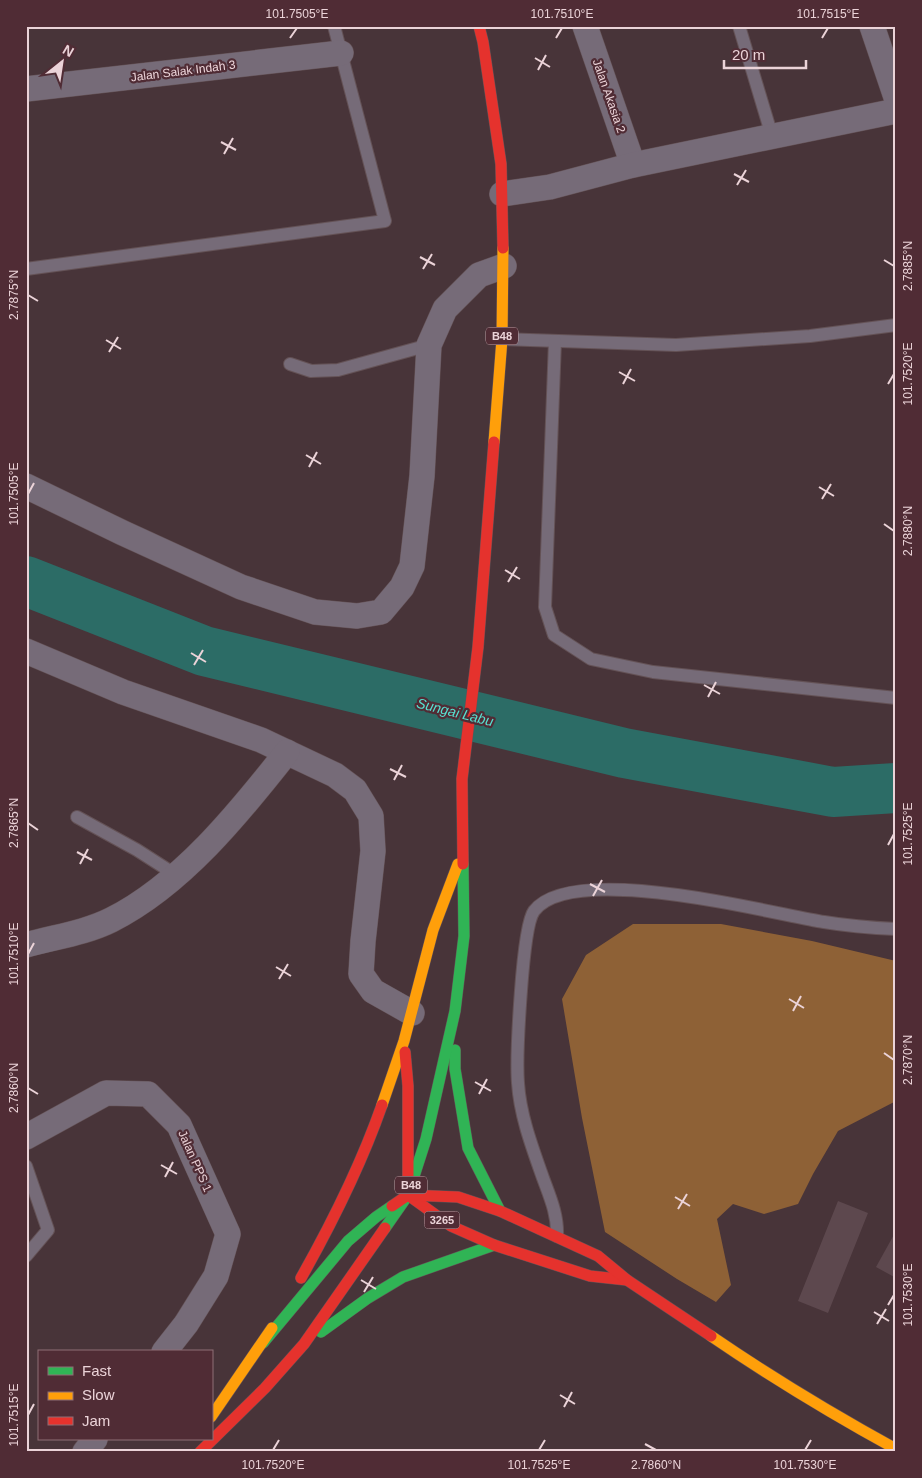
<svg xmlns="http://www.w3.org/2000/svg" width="922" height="1478" font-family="Helvetica,sans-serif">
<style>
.forest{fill:#8e6136}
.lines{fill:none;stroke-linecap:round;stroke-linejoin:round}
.river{stroke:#2c6c66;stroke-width:50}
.building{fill:#5d484e}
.lane-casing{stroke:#645256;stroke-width:14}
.street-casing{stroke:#645256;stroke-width:26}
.fast-casing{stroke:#645256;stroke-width:12}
.slow-casing{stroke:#645256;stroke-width:12}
.jam-casing{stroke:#645256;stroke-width:12}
.lane{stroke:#766b78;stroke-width:12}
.street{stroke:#766b78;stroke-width:25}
.fast{stroke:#30b455;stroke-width:11}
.slow{stroke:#ff9f0a;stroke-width:11}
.jam{stroke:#e5322d;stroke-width:11}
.ticks{fill:none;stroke:#ebd3d8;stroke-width:2}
.labels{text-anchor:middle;stroke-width:4.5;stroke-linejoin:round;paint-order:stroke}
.shield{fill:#502c35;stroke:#bca1a7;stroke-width:1}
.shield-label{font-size:11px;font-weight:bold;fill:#ebd3d8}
.street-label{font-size:12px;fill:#ebd3d8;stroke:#502c35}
.water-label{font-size:14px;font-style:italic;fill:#57e2d2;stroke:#502c35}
.neatline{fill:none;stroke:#ebd3d8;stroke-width:2}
.ticks-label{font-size:12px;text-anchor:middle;fill:#ebd3d8}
</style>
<rect width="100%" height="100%" fill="#483439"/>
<polygon class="forest" points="633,924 721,924 812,941 896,961 896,1101 838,1131 813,1174 798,1204 764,1214 733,1204 717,1219 731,1285 716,1302 677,1279 605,1232 582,1118 562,999 586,955"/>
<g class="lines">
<polyline class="river" points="26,581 204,651 624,753 833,792 896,788"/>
</g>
<g class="building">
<polygon points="838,1201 868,1213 828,1313 798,1301"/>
<polygon points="896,1231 896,1278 876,1267"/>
</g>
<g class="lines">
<g class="lane-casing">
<g id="lane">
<polyline points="739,26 772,136"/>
<polyline points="26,269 385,221 334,26"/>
<polyline points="502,339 676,345 810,336 896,325"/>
<polyline points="555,341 545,607 554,635 591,659 653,672 896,698"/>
<polyline points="290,364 311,371 338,370 429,345"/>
<polyline points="77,817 137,850 176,875"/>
<polyline points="26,1166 48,1230 26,1256"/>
<path d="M 557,1236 C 558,1215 550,1197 543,1178 C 532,1147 520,1115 518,1083 C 516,1058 522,927 534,911 C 572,861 768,913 824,922 C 848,926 872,928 896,929"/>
</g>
</g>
<g class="street-casing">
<g id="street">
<polyline points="585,26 633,165"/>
<polyline points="872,26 896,97"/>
<polyline points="26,89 341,53"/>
<polyline points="502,194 550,187 633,165 896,111"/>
<polyline points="26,486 123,533 241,587 315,612 357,616 381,612 402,587 412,566 422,476 429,345 445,309 479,275 504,266"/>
<polyline points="26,651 123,692 261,740 335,775 355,790 371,816 373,851 363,941 361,974 373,991 412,1013"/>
<path d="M 26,945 C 54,937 85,933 111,920 C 181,885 239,813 287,752"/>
<polyline points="26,1137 106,1093 148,1094 179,1125 228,1234 216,1276 186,1324 164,1352"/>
<polyline points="85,1452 95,1439"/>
</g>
</g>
<g class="fast-casing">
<g id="fast">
<polyline points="455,1050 455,1069 468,1148 500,1211"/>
<polyline points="385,1228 408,1195 426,1139 455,1011 464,936 463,864"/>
<polyline points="321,1332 368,1298 403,1277 494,1245"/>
<polyline points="263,1343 348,1241 376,1217 392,1206"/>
</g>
</g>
<g class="slow-casing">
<g id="slow">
<polyline points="494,442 502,339 503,248"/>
<polyline points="382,1105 404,1041 433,930 458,864"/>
<path d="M 711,1336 C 771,1377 832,1414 896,1449"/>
<polyline points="211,1417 272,1328"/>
</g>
</g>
<g class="jam-casing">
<g id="jam">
<polyline points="479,26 483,42 501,164 503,248"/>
<polyline points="463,864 462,779 478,647 494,442"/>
<polyline points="405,1052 408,1086 408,1195 451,1226 494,1245 590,1276 627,1280"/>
<polyline points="392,1206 408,1195 458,1197 500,1211 598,1256 627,1280 711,1336"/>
<path d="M 301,1278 C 332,1223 361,1165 382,1105"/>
<polyline points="200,1452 265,1388 304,1344 385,1228"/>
</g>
</g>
<use href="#lane" class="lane"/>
<use href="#street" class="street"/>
<use href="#fast" class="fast"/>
<use href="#slow" class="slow"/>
<use href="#jam" class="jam"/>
</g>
<path class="ticks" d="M 290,38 L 297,28M 556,38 L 562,28M 822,38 L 828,28M 535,58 L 550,67M 538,70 L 546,55M 221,142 L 236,150M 224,154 L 233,138M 734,174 L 749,182M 737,185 L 746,170M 420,257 L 435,265M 884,260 L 894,266M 423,269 L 432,254M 28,295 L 38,301M 106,340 L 121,349M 109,352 L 118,337M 619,372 L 635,381M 623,384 L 631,369M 888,384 L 894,374M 306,455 L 321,464M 309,467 L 317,452M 819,487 L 834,496M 28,494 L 34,483M 822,499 L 831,484M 884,524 L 894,531M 505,570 L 520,579M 508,582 L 517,567M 191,653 L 206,662M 194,665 L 203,650M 704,685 L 720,694M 708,697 L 716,682M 390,769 L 406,777M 394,780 L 402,765M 28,823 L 38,830M 888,845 L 894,834M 77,852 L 92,860M 80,864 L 88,849M 590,884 L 605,892M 593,896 L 602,880M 28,954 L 34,943M 276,967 L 291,976M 279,979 L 288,964M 789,999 L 804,1008M 793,1011 L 801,996M 884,1053 L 894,1060M 475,1082 L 491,1091M 28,1088 L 38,1094M 479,1094 L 487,1079M 161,1165 L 177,1174M 165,1177 L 173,1162M 675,1197 L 690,1206M 678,1209 L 687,1194M 361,1280 L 376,1289M 364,1292 L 373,1277M 888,1305 L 894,1295M 874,1312 L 889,1321M 877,1324 L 886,1309M 560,1395 L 575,1404M 564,1407 L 572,1392M 28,1415 L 34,1404M 645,1444 L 656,1450M 273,1450 L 279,1440M 539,1450 L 545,1440M 805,1450 L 811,1440"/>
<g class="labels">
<g class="shield">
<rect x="486" y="327.5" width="32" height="17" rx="4"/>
<rect x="395" y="1176.5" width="32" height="17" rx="4"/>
<rect x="424.5" y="1211.5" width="35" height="17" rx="4"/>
</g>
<g class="shield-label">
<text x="502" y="340">B48</text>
<text x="411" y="1189">B48</text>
<text x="442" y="1224">3265</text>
</g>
<g class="street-label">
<text transform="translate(183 71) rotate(-7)" y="4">Jalan Salak Indah 3</text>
<text transform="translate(609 96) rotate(71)" y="4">Jalan Akasia 2</text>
<text transform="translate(195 1161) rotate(66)" y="4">Jalan PPS 1</text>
</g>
<g class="water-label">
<text transform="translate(455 712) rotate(14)" y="5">Sungai Labu</text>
</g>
</g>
<rect width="922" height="1478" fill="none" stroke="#502c35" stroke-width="55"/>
<rect x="38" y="1350" width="175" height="90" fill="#502c35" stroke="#8e6f76"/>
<rect x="48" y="1367" width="25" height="8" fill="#30b455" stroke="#8e6f76"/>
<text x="82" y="1376" font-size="15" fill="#ebd3d8">Fast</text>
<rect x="48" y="1392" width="25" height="8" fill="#ff9f0a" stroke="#8e6f76"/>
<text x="82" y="1400" font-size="15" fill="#ebd3d8">Slow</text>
<rect x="48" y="1417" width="25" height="8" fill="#e5322d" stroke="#8e6f76"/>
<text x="82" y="1426" font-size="15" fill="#ebd3d8">Jam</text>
<g transform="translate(62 62) rotate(30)" stroke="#502c35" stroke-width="4" paint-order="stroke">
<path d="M0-4L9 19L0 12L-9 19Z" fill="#ebd3d8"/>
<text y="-8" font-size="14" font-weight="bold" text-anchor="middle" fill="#ebd3d8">N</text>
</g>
<path d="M724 60v8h82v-8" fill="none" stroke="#ebd3d8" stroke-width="2.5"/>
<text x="732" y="60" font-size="15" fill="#ebd3d8" stroke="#502c35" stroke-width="4" paint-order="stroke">20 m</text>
<rect x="28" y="28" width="866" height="1422" class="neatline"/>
<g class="ticks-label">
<text x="297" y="18">101.7505°E</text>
<text x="562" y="18">101.7510°E</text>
<text x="828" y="18">101.7515°E</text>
<text transform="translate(908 266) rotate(-90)" y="4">2.7885°N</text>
<text transform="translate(14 295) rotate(-90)" y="4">2.7875°N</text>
<text transform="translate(908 374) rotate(-90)" y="4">101.7520°E</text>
<text transform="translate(14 494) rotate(-90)" y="4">101.7505°E</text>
<text transform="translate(908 531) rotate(-90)" y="4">2.7880°N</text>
<text transform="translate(14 823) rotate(-90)" y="4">2.7865°N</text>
<text transform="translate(908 834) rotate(-90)" y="4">101.7525°E</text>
<text transform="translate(14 954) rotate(-90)" y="4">101.7510°E</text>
<text transform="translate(908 1060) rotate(-90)" y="4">2.7870°N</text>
<text transform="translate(14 1088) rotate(-90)" y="4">2.7860°N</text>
<text transform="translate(908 1295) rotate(-90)" y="4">101.7530°E</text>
<text transform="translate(14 1415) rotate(-90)" y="4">101.7515°E</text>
<text x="273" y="1469">101.7520°E</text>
<text x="539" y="1469">101.7525°E</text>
<text x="656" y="1469">2.7860°N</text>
<text x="805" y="1469">101.7530°E</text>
</g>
</svg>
